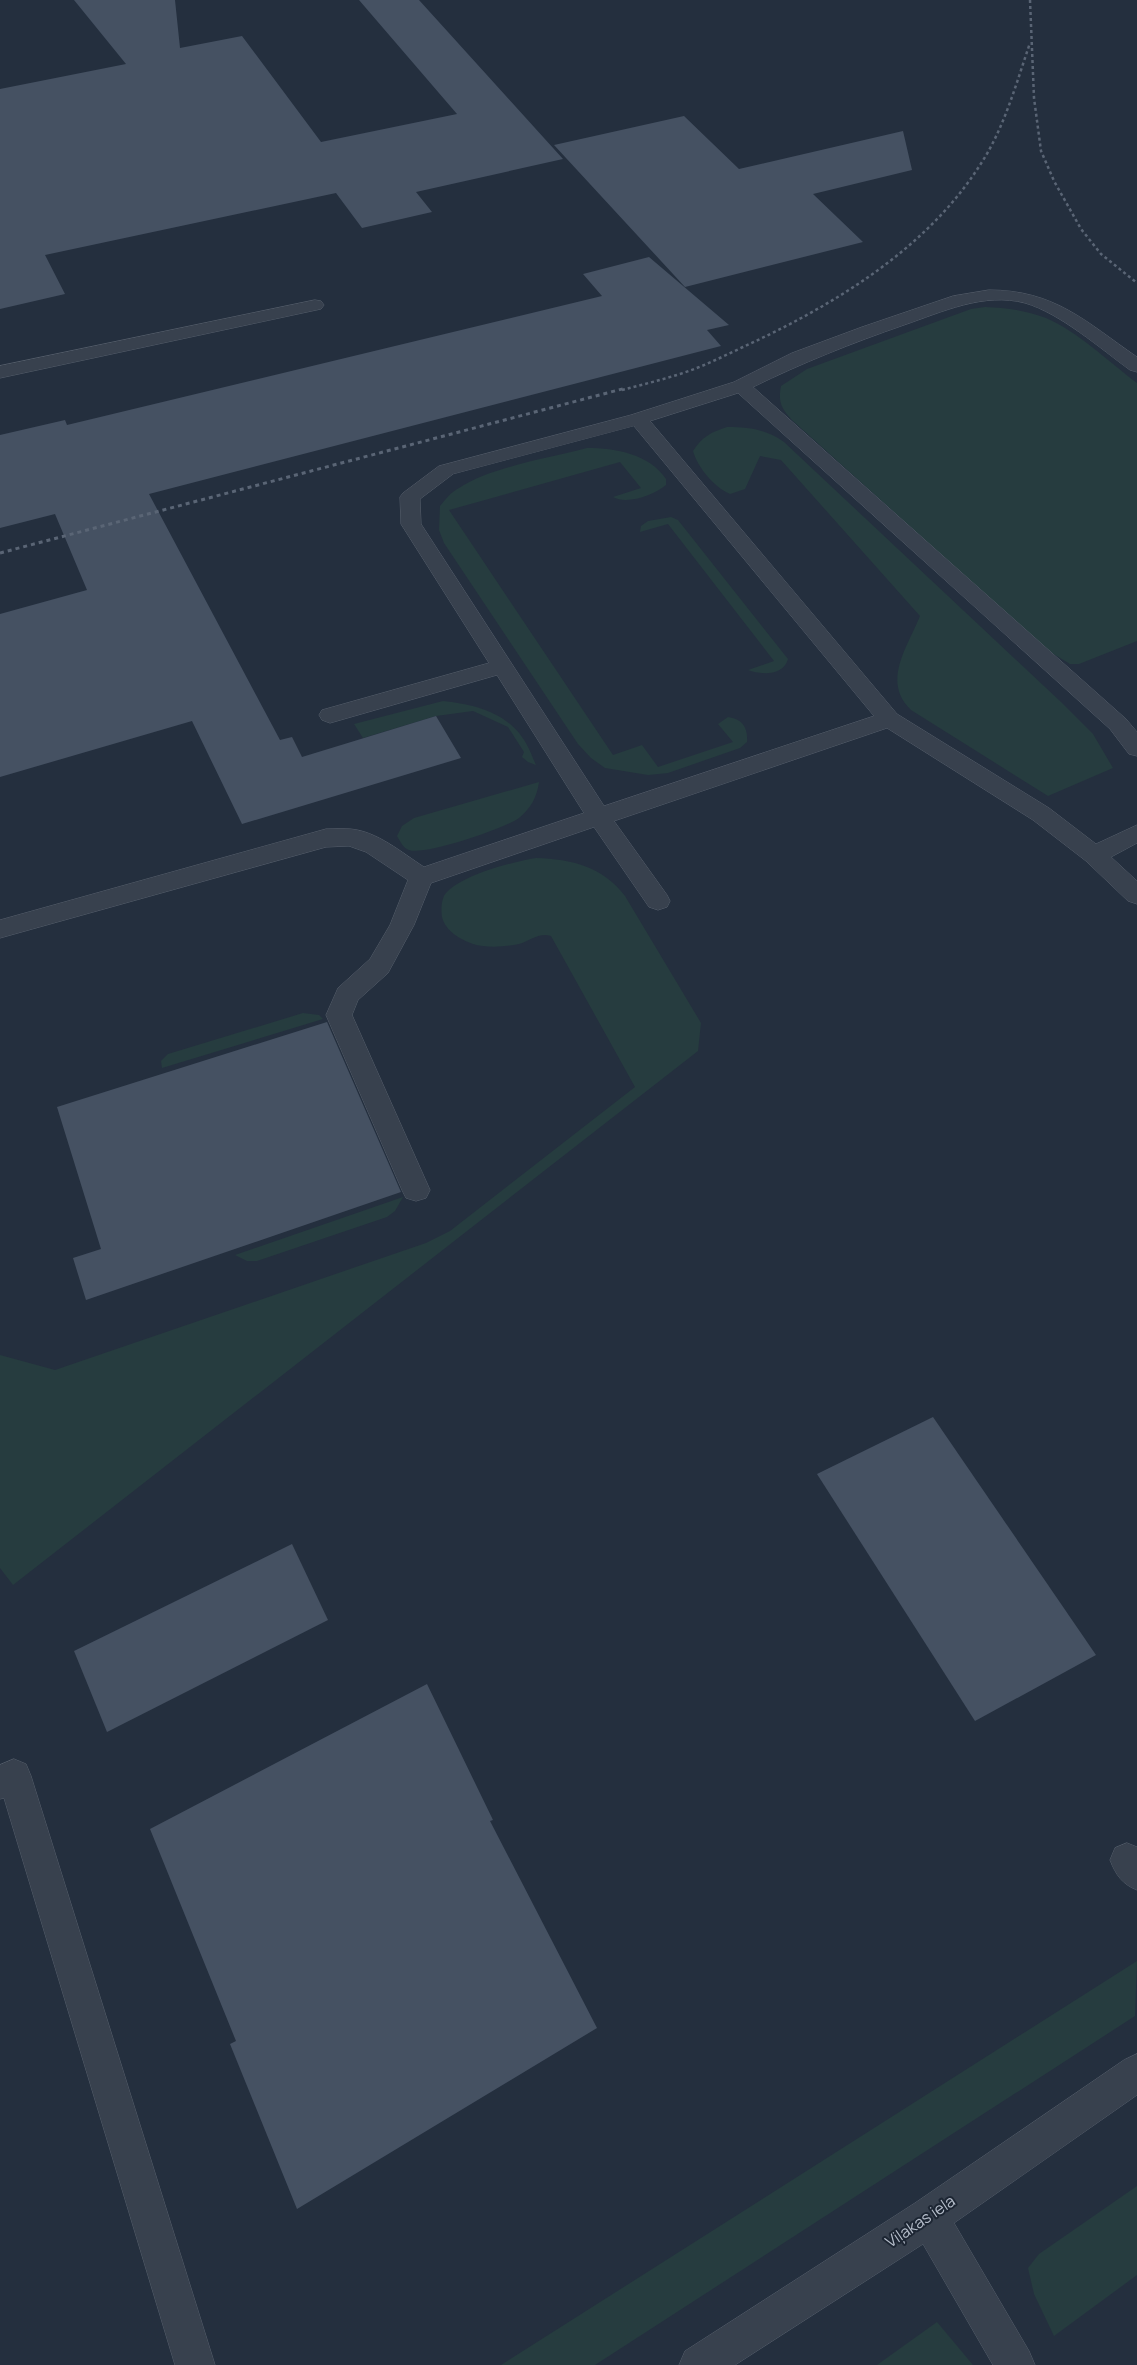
<svg xmlns="http://www.w3.org/2000/svg" width="1137" height="2365" font-family="Manrope,sans-serif">
<style>
.green{fill:#263c3f}
.building{fill:#455162}
.lines{fill:none;stroke-linecap:round;stroke-linejoin:round}
.minor-casing{stroke:#565f6c;stroke-width:1}
.minor{fill:#38414e;fill-rule:evenodd}
.rail-far1{stroke:#5a6575;stroke-width:2.5;stroke-dasharray:3 3;stroke-linecap:butt}
.rail{stroke:#5a6575;stroke-width:3;stroke-dasharray:4 4;stroke-linecap:butt}
.labels{text-anchor:middle;stroke-width:4;stroke-linejoin:round;paint-order:stroke}
.near-street-label{font-size:16px;fill:#b4bcc9;stroke:#1d2633}
</style>
<rect width="100%" height="100%" fill="#242f3e"/>
<g class="green">
<path d="M 985,307 C 1006,308 1026,310 1046,318 C 1077,331 1109,362 1137,383 L 1137,641 L 1079,664 L 1070,664 L 1047,650 L 792,420 C 781,408 778,402 781,386 L 807,369 L 971,309 Z"/>
<path d="M 727,427 C 749,427 765,429 784,442 L 1061,702 L 1093,734 L 1113,768 L 1048,796 L 911,710 C 881,682 908,646 920,616 L 781,460 L 760,456 L 745,489 L 730,494 C 714,487 698,468 693,451 C 702,437 711,432 727,427 Z"/>
<path d="M 587,448 C 616,448 649,454 666,479 L 666,485 C 654,495 627,505 613,497 L 641,488 L 620,462 L 449,510 L 613,755 L 642,745 L 658,767 L 733,742 L 718,724 L 728,717 C 743,719 748,728 747,742 L 740,748 L 668,773 L 648,775 L 605,768 L 591,758 L 578,744 L 444,543 L 439,530 L 440,506 C 445,500 451,492 459,488 C 491,467 549,458 587,448 Z"/>
<path d="M 671,517 L 678,520 L 788,659 C 783,676 762,675 748,670 L 774,661 L 668,524 L 640,532 L 641,526 L 648,521 Z"/>
<path d="M 443,701 C 471,704 504,711 522,737 C 528,745 532,756 536,765 L 528,762 L 522,757 L 524,752 L 508,727 L 473,711 L 436,716 L 363,738 L 354,724 Z"/>
<path d="M 539,782 C 537,797 531,808 519,818 C 506,828 424,856 409,850 C 403,848 400,841 397,836 L 402,826 L 414,818 Z"/>
<path d="M 536,858 C 572,859 603,867 625,896 L 701,1023 L 698,1051 L 13,1585 L 0,1568 L 0,1355 L 55,1370 L 426,1243 L 450,1231 L 635,1087 L 551,936 C 539,932 530,941 519,944 C 505,947 486,948 473,944 C 460,939 446,932 442,917 C 441,910 441,897 447,892 C 465,874 512,862 536,858 Z"/>
<polygon points="303,1013 319,1015 323,1019 162,1068 161,1061 168,1054"/>
<polygon points="403,1197 395,1211 387,1217 257,1261 247,1261 235,1255"/>
<polygon points="1137,1961 1135,2016 595,2365 501,2365"/>
<polygon points="1137,2186 1137,2275 1054,2336 1034,2294 1028,2268 1039,2254"/>
<polygon points="937,2322 973,2365 877,2365"/>
</g>
<g class="building">
<polygon points="74,0 175,0 180,48 242,36 321,142 457,114 359,0 419,0 563,159 416,192 432,212 362,228 336,193 45,255 65,294 0,309 0,89 126,64"/>
<polygon points="684,116 739,169 903,131 912,170 813,194 863,242 685,287 554,145"/>
<polygon points="649,257 729,325 707,330 721,346 149,494 280,740 292,737 302,757 436,716 461,758 242,824 192,721 0,777 0,614 87,590 55,514 0,528 0,435 65,420 67,425 602,296 583,274"/>
<polygon points="327,1022 401,1192 86,1300 73,1258 101,1249 57,1107"/>
<polygon points="933,1417 1096,1655 975,1721 817,1474"/>
<polygon points="292,1544 328,1620 107,1732 74,1651"/>
<polygon points="427,1684 493,1820 490,1821 597,2028 297,2209 230,2044 236,2041 150,1829"/>
</g>
<g class="lines">
<g class="minor-casing">
<g id="minor">
<path d="M 989,290 C 1055,290 1086,322 1137,357 L 1137,372 L 1130,370 C 1101,349 1060,313 1025,303 C 984,292 942,312 904,325 C 852,343 802,363 753,387 L 1126,719 L 1137,732 L 1137,756 L 1129,754 L 1110,729 L 738,393 L 650,421 L 897,714 L 1049,808 L 1096,844 L 1137,825 L 1137,843 L 1111,857 L 1137,881 L 1137,904 L 1128,901 L 1086,861 L 1033,820 L 887,728 L 614,821 L 667,895 L 670,901 L 667,907 L 658,910 L 649,907 L 594,827 L 431,883 L 414,925 L 388,973 L 358,1000 L 352,1015 L 430,1190 L 426,1198 L 416,1201 L 406,1198 L 402,1190 L 326,1015 L 338,988 L 370,959 L 390,925 L 408,880 L 366,852 L 349,846 L 326,847 L 0,938 L 0,920 L 326,829 C 334,829 342,828 350,829 C 377,831 402,853 424,867 L 584,813 L 497,675 L 330,723 L 322,720 L 319,715 L 322,710 L 489,663 L 401,524 L 400,497 L 403,493 L 439,466 L 631,415 L 734,382 L 792,353 L 862,327 L 953,296 ZM 634,426 L 874,716 L 604,806 L 421,524 L 420,499 L 453,474 Z"/>
<polygon points="315,300 321,301 324,305 321,309 0,378 0,366"/>
<polygon points="14,1759 26,1764 31,1776 215,2365 175,2365 4,1798 0,1799 0,1765"/>
<path d="M 1127,1843 L 1137,1847 L 1137,1890 C 1122,1884 1116,1875 1110,1860 L 1115,1848 Z"/>
<polygon points="1137,2054 1137,2095 954,2223 1029,2351 1035,2365 993,2365 923,2244 735,2365 679,2365 685,2351 915,2203 1124,2060"/>
</g>
</g>
<use href="#minor" class="minor"/>
<g class="rail-far1">
<polyline points="1030,0 1034,98 1041,151 1054,181 1081,229 1101,254 1137,283"/>
<path d="M 622,390 C 641,385 661,380 680,374 C 702,367 722,357 743,347 C 832,306 926,250 980,165 C 1004,129 1016,84 1030,43"/>
</g>
<polyline class="rail" points="0,553 626,388"/>
</g>
<g class="labels">
<g class="near-street-label">
<text transform="translate(920 2221) rotate(-34)" y="6">Viļakas iela</text>
</g>
</g>
</svg>
